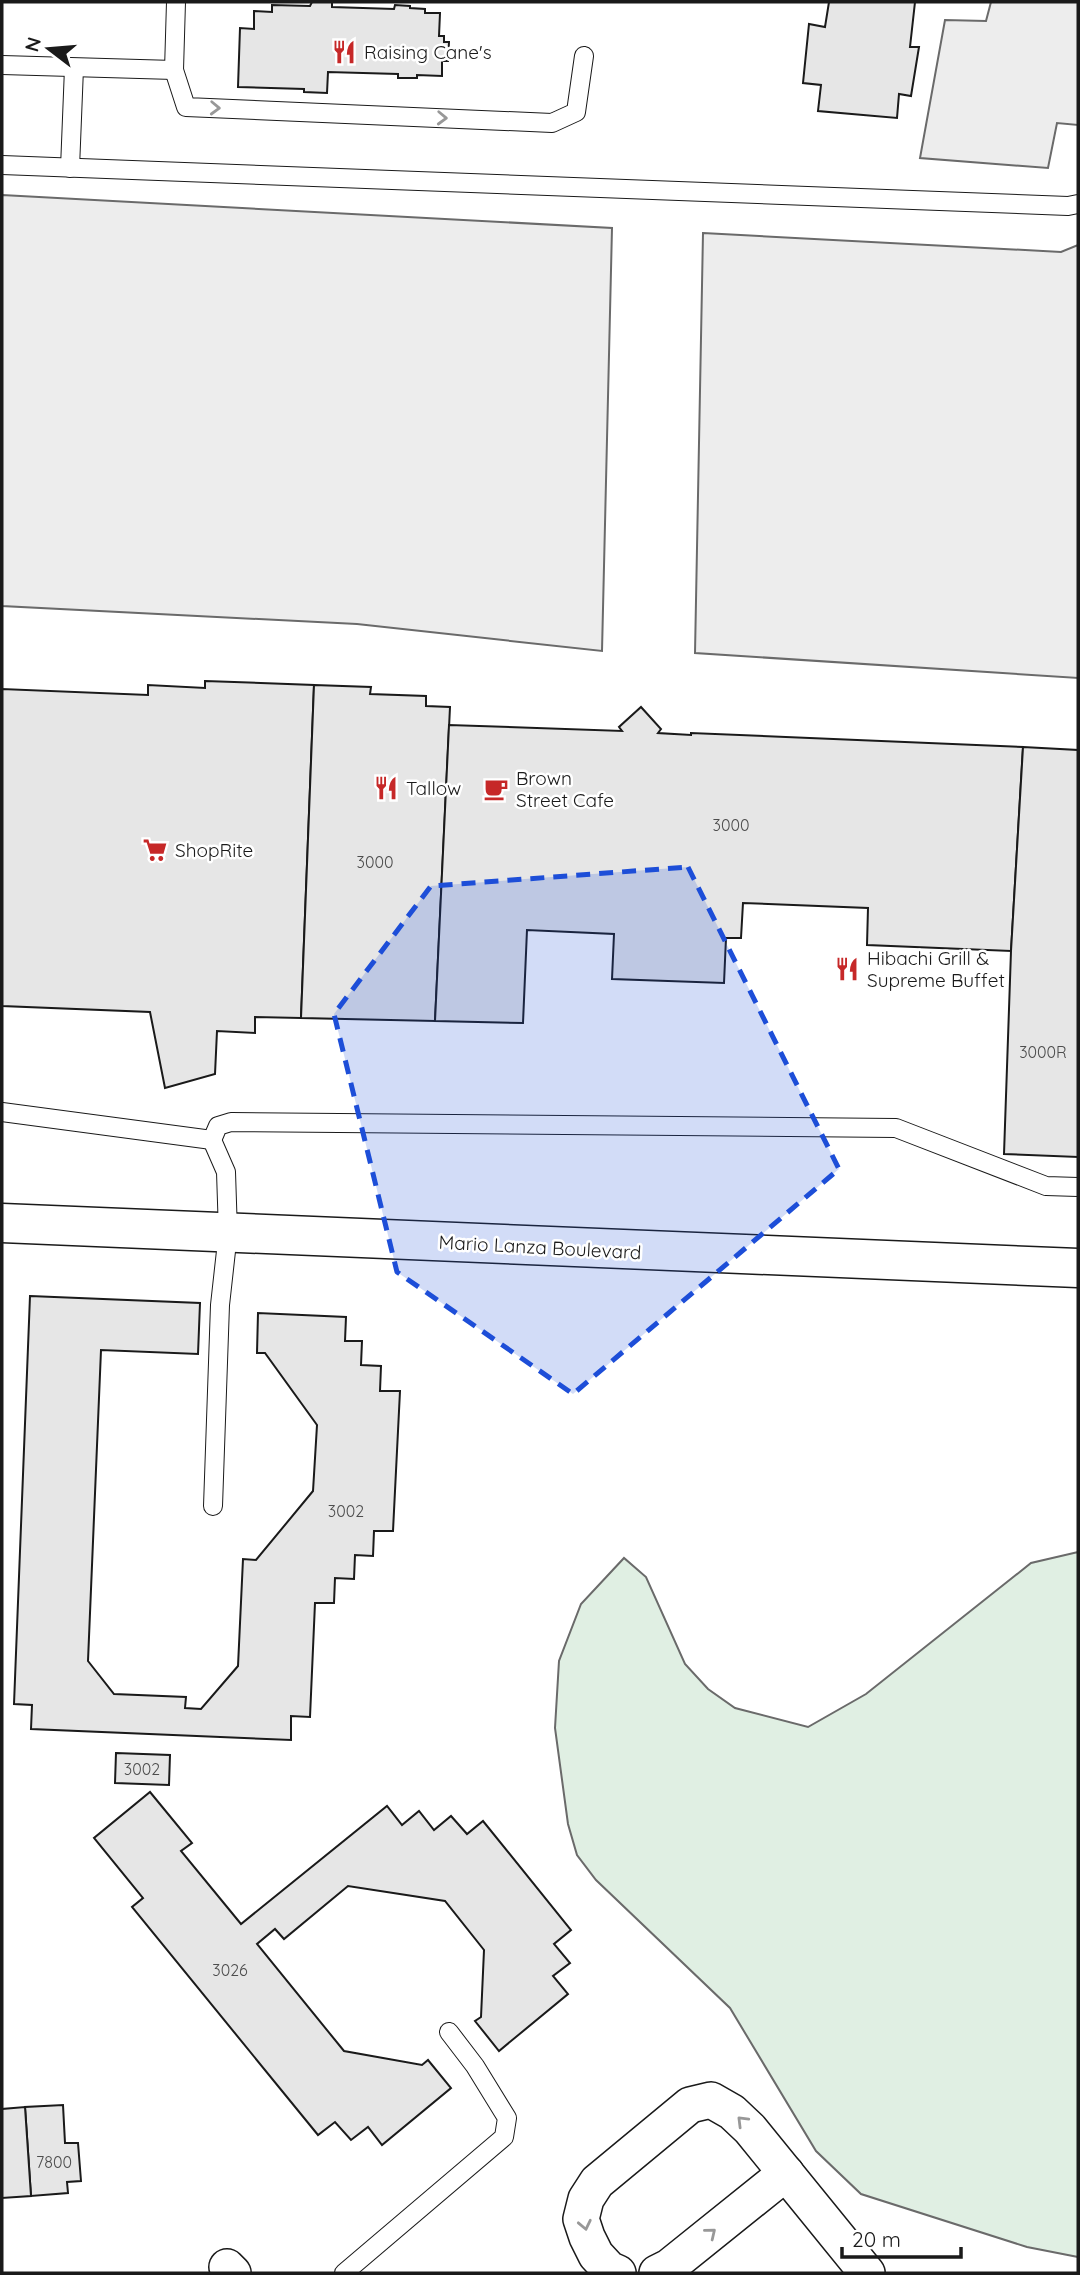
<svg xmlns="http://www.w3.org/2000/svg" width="1080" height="2275" font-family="Quicksand,sans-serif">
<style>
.green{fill:#e0efe3;stroke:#6a6a6a;stroke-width:2}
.parking{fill:#ededed;stroke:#6a6a6a;stroke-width:2}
.building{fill:#e6e6e6;stroke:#1a1a1a;stroke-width:2}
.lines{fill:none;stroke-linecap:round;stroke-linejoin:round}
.service-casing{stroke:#1a1a1a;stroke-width:20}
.minor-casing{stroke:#1a1a1a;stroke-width:38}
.tertiary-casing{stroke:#1a1a1a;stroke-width:41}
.service{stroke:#fff;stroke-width:18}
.minor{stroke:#fff;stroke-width:35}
.tertiary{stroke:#fff;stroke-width:38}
.oneway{stroke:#989898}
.marked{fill:#1d4ed8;fill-opacity:0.2;stroke:#1d4ed8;stroke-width:5;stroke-dasharray:14 9;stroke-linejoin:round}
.labels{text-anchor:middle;stroke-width:5;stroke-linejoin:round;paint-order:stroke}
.number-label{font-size:16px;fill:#4d4d4d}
.poi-label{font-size:19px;fill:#1a1a1a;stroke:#fff;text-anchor:start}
.street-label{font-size:19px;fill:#1a1a1a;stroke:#fff}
</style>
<rect width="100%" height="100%" fill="#fff"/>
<polygon class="green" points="1078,1552 1078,2257 1027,2247 861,2194 816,2151 730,2008 596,1880 577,1855 568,1824 555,1728 559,1661 581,1604 624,1558 646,1577 685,1664 708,1689 735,1708 808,1727 866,1694 1031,1563"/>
<g class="parking">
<polygon points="991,2 1078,2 1078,125 1057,123 1048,168 920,158 945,20 986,21"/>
<polygon points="2,195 612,228 602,651 357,624 2,606"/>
<polygon points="703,233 1061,252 1078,245 1078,678 695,653"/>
</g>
<g class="building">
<polygon points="312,2 332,2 332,7 394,9 395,5 410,6 410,8 425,9 425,13 440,13 439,36 444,36 444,42 449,42 448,61 442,61 442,76 417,75 417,78 398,78 398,74 328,72 327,93 304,92 304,89 238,87 240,28 254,29 254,11 272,12 272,5 310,6"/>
<polygon points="829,2 915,2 910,47 919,47 911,96 899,94 897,118 818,111 821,85 803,83 809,24 825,27"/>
<polygon points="205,681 314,685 301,1018 255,1017 255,1033 217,1031 215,1074 165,1088 150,1012 2,1006 2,689 148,695 148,685 205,688"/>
<polygon points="314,685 371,687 370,694 426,696 426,706 450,707 435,1021 301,1018"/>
<polygon points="641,707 661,729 658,733 691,735 691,733 1023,747 1011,951 867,945 868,908 743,903 741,938 726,938 724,983 612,979 614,934 527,930 523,1023 435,1021 449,725 622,731 619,727"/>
<polygon points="1023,747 1078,750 1078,1157 1004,1154 1011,951"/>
<polygon points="30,1296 200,1303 198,1354 101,1350 88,1661 114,1694 186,1697 185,1708 201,1709 238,1666 243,1559 256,1560 313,1491 317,1425 265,1353 257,1353 258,1313 346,1317 345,1341 362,1341 361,1365 381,1366 380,1391 400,1391 393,1531 374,1531 373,1556 355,1555 354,1579 335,1578 334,1603 315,1603 310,1717 291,1716 291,1740 31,1729 32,1705 14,1704"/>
<polygon points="116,1753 170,1755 169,1785 115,1783"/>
<polygon points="150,1792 192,1843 181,1851 241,1924 387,1806 402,1825 419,1811 434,1830 451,1816 467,1834 483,1821 571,1930 554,1944 570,1963 553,1976 568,1994 499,2051 475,2021 481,2017 484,1950 445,1901 348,1886 284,1939 275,1929 257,1944 344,2051 422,2065 428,2060 451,2088 382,2145 368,2127 351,2140 335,2122 318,2135 132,1907 143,1898 94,1838"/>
<polygon points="63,2105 65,2143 78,2143 81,2181 67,2182 68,2193 31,2196 25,2107"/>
<polygon points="25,2107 31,2196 2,2198 2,2109"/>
</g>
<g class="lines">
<g class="service-casing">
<g id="service">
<polyline points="2,65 174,70 176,2"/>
<polyline points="174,70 186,107 552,123 576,112 584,56"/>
<polyline points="2,165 1068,206 1078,204"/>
<polyline points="70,168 74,68"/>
<polyline points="2,1112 212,1140"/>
<polyline points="212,1140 218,1126 231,1122 896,1128 1046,1186 1078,1187"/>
<polyline points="212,1140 226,1172 228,1233 220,1305 213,1506"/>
<polyline points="344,2273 504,2137 507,2118 475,2066 449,2032"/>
</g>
</g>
<g class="minor-casing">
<g id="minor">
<polyline points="227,2267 233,2273"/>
<polyline points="618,2273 609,2269 596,2255 587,2237 581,2219 586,2199 597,2182 690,2105 711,2100 732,2112 750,2129 867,2273"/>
<polyline points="657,2273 669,2267 786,2173"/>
</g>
</g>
<g class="tertiary-casing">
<polyline id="tertiary" points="2,1223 1078,1268"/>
</g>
<use href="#service" class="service"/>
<use href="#minor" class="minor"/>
<use href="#tertiary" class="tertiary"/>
</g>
<defs><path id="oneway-chevron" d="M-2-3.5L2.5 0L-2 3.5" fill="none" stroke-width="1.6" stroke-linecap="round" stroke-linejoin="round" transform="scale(1.75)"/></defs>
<g class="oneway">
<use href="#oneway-chevron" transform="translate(215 108) rotate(2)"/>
<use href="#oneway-chevron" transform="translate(442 118) rotate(2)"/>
<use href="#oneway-chevron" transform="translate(742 2121) rotate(-135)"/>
<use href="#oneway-chevron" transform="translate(585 2225) rotate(78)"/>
<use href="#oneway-chevron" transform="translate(711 2233) rotate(-39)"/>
</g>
<path class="marked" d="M 688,867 L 839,1169 L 573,1394 L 397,1272 L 334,1014 L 431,886 Z"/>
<defs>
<g id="restaurant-bare" transform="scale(1.89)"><path d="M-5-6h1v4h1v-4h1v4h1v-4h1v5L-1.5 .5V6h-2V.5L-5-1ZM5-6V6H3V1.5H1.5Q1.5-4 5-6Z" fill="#c62828" stroke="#fff" stroke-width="2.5" paint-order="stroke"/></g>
<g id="cafe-bare" transform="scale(1.89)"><path d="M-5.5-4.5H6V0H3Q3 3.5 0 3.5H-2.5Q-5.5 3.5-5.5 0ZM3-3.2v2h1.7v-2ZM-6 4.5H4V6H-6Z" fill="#c62828" stroke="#fff" stroke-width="2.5" paint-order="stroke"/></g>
<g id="supermarket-bare" transform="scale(1.89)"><path d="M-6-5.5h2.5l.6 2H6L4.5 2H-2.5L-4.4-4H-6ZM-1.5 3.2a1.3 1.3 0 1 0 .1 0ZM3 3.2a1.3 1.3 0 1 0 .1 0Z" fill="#c62828" stroke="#fff" stroke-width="2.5" paint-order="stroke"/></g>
</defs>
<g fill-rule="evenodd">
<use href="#restaurant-bare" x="344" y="52"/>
<use href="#restaurant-bare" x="386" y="788"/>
<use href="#cafe-bare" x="496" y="789"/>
<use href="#supermarket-bare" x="155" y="850"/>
<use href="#restaurant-bare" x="847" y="969"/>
</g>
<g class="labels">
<g class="number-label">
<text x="731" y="831">3000</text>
<text x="375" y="868">3000</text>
<text x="1043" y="1058">3000R</text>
<text x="346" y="1517">3002</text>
<text x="142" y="1775">3002</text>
<text x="230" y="1976">3026</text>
<text x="54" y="2168">7800</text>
</g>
<g class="poi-label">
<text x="364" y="59">Raising Cane's</text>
<text x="516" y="785">Brown<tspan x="516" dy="22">Street Cafe</tspan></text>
<text x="406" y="795">Tallow</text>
<text x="175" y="857">ShopRite</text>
<text x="867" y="965">Hibachi Grill &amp;<tspan x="867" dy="22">Supreme Buffet</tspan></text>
</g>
<g class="street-label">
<text transform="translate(540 1247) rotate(3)" y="7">Mario Lanza Boulevard</text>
</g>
</g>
<rect width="1080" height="2275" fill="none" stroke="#1a1a1a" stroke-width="7"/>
<g transform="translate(49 49) rotate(286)" stroke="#ffffff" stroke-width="5" paint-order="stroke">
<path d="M0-5L12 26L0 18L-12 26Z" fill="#1a1a1a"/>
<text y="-10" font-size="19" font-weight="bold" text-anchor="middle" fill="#1a1a1a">N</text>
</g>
<path d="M842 2247v10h119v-10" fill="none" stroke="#1a1a1a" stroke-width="3.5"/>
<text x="852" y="2247" font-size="21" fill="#1a1a1a" stroke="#ffffff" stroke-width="5" paint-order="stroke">20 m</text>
</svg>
